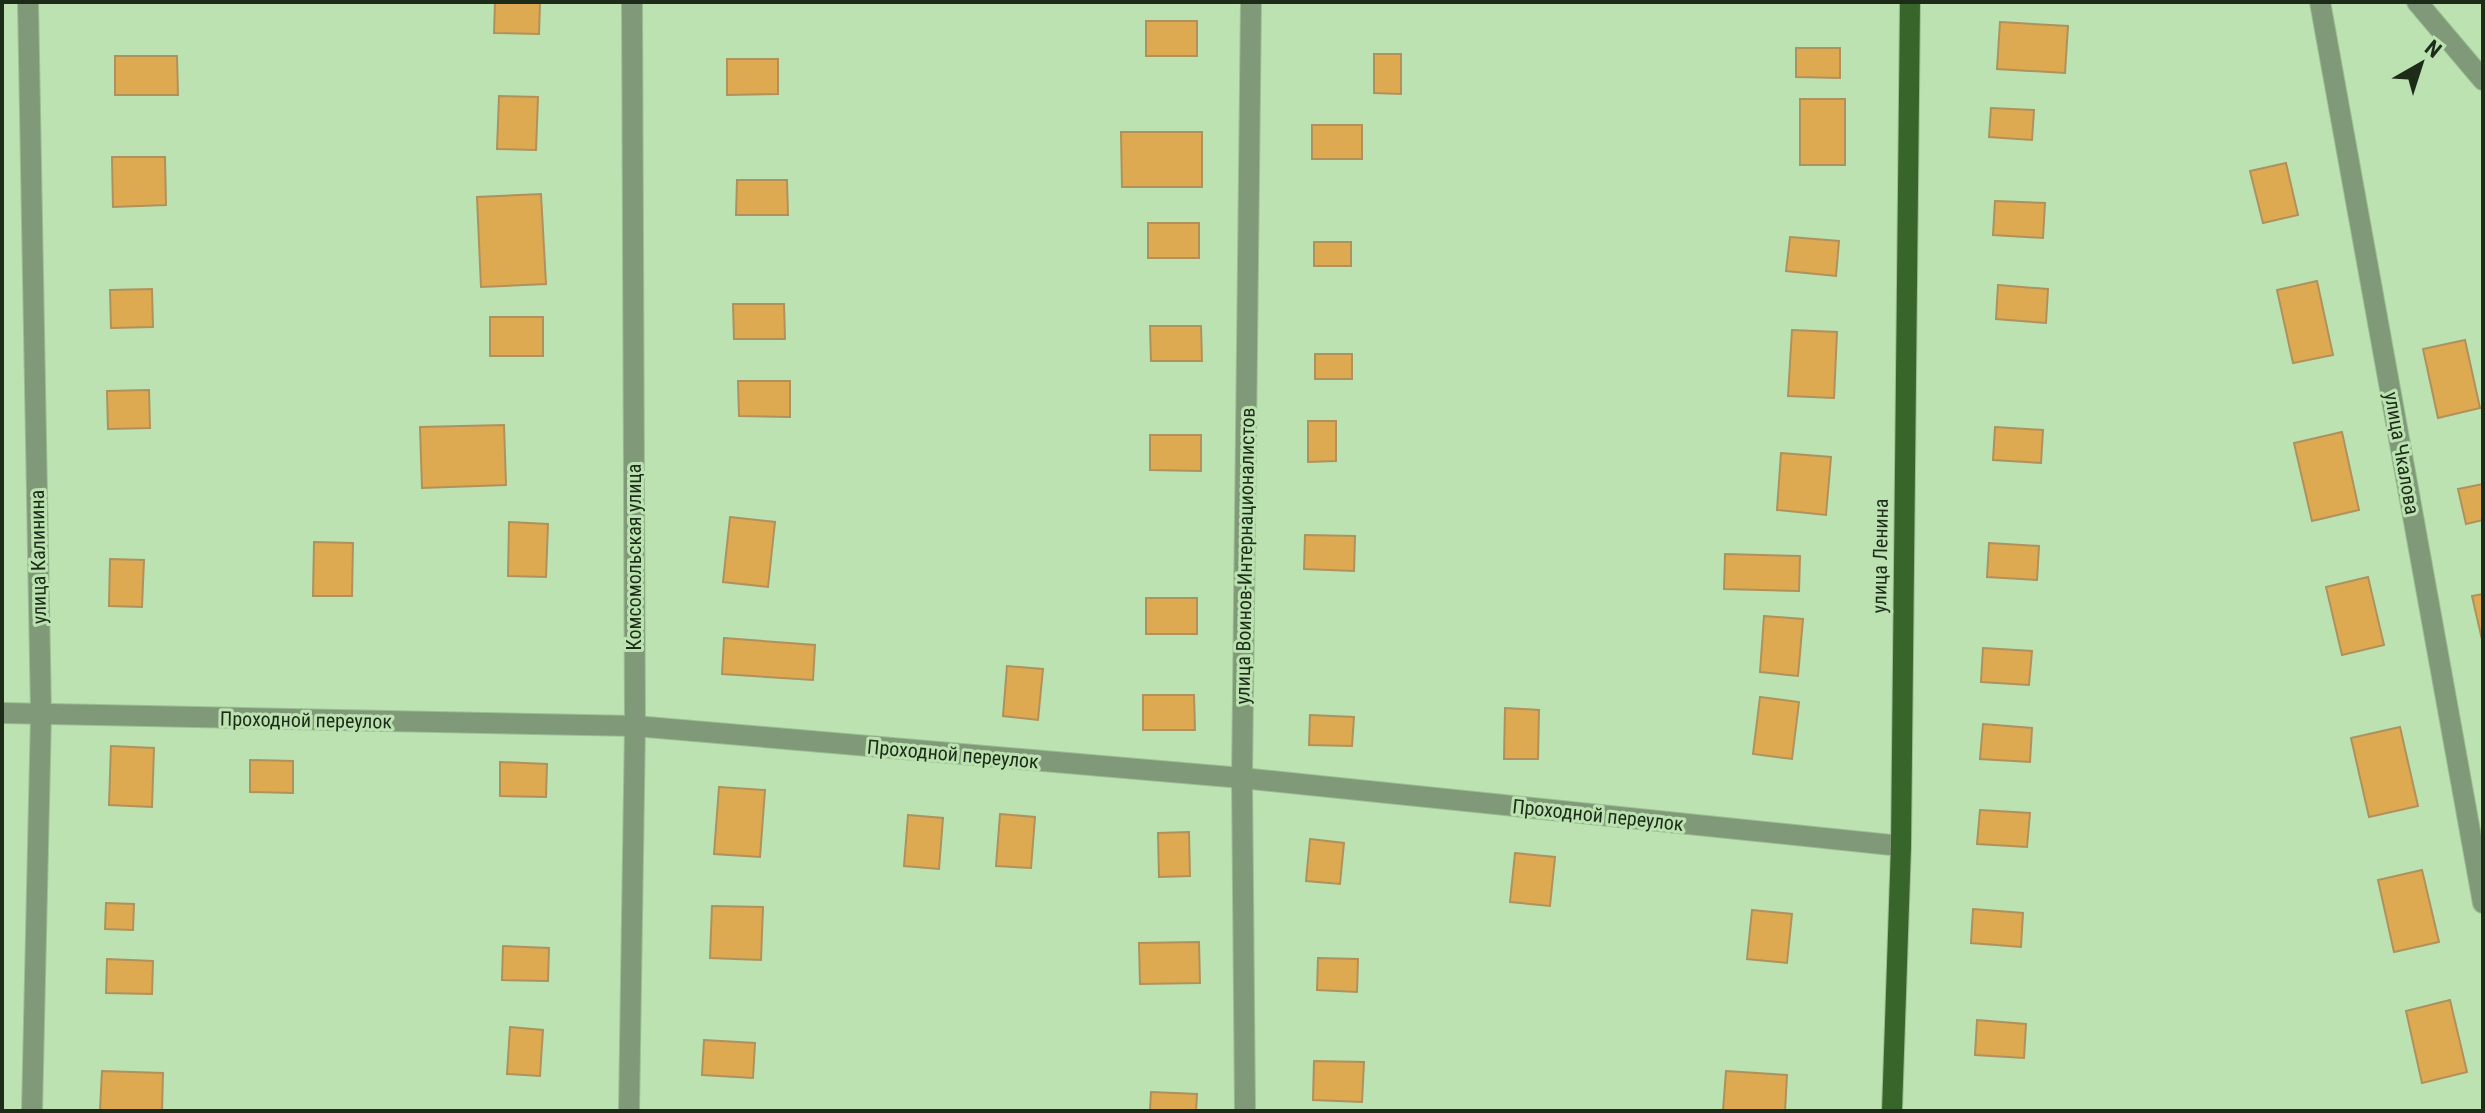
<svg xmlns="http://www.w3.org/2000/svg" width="2485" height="1113" font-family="'Roboto Condensed',sans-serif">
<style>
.building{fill:#ddaa52;stroke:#b0915d;stroke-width:2}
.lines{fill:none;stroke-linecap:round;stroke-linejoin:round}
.minor-casing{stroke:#9bbe92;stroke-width:22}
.major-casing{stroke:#9bbe92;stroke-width:22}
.minor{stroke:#809979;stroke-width:20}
.major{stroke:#38662a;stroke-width:20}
.labels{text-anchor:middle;stroke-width:6;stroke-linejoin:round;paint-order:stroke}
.street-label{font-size:20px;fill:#1d2c19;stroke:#bbe2b0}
</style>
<rect width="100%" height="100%" fill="#bbe2b0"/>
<g class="building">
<polygon points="495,2 540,2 539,34 494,33"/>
<rect x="1146" y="21" width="51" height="35"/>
<polygon points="2000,22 2068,26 2065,73 1997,69"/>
<polygon points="1796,48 1840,48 1840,78 1796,77"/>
<polygon points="1374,54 1401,54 1401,94 1374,93"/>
<polygon points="115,56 177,56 178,95 115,95"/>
<polygon points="727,59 778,59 778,94 727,95"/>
<polygon points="499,96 538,97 536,150 497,149"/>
<rect x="1800" y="99" width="45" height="66"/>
<polygon points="1991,108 2034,110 2032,140 1989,137"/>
<rect x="1312" y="125" width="50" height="34"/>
<polygon points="1121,132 1202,132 1202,187 1122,187"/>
<polygon points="112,157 165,157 166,205 113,207"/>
<polygon points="2286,163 2298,215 2263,223 2250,171"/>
<polygon points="737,180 787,180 788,215 736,215"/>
<polygon points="541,194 546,284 481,287 477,197"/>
<polygon points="1995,201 2045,203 2043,238 1993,235"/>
<rect x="1148" y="223" width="51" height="35"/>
<polygon points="1790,237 1839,241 1836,276 1786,271"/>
<rect x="1314" y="242" width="37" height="24"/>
<polygon points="2317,281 2333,355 2293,363 2277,290"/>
<polygon points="1998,285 2048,289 2046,323 1996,319"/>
<polygon points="152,289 153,327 111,328 110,290"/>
<polygon points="733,304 784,304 785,339 734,339"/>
<rect x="490" y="317" width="53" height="39"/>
<polygon points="1150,326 1201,326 1202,361 1151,361"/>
<polygon points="1792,330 1837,332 1834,398 1788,396"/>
<polygon points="2465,340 2480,408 2438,418 2423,349"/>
<rect x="1315" y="354" width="37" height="25"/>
<polygon points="738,381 790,381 790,417 739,416"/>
<polygon points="149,390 150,428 108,429 107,391"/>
<polygon points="1308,421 1336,421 1336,461 1308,462"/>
<polygon points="504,425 506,485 422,488 420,427"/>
<polygon points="1995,427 2043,430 2041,463 1993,460"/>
<polygon points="2342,432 2359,510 2312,521 2294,443"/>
<polygon points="1150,435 1201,435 1201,471 1150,470"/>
<polygon points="1781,453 1831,457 1826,515 1777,510"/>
<polygon points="2483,484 2483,520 2466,524 2458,489"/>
<polygon points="730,517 775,522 768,587 723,582"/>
<polygon points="509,522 548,524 546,577 508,576"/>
<polygon points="1305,535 1355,536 1354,571 1304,569"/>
<polygon points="314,542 353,543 352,596 313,596"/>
<polygon points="1989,543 2039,546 2037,580 1987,577"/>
<polygon points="1725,554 1800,556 1799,591 1724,589"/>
<polygon points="110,559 144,560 142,607 109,606"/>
<polygon points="2368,577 2384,645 2342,655 2326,587"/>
<polygon points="2483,594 2483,644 2472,596"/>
<rect x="1146" y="598" width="51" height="36"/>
<polygon points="1764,616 1803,619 1798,676 1760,672"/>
<polygon points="724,638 815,645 813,680 722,674"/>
<polygon points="1983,648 2032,651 2029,685 1981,682"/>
<polygon points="1007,666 1043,669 1038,720 1003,716"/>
<polygon points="1143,695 1194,695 1195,730 1143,730"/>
<polygon points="1760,697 1799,702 1792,759 1753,754"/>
<polygon points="1505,708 1539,710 1538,759 1504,759"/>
<polygon points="1310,715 1354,717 1352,746 1309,745"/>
<polygon points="1983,724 2032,728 2030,762 1980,759"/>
<polygon points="2400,727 2418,806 2369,817 2351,738"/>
<polygon points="111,746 154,748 152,807 109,805"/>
<polygon points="250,760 293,761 293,793 250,792"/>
<polygon points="500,762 547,764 546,797 500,796"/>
<polygon points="719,787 765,790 760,857 714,854"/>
<polygon points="1980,810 2030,813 2027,847 1977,844"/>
<polygon points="1000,814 1035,817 1031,868 996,866"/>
<polygon points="908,815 943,818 939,869 904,866"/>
<polygon points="1189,832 1190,876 1159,877 1158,833"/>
<polygon points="1310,839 1344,843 1340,884 1306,881"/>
<polygon points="1515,853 1555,857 1550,906 1510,902"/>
<polygon points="2422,870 2439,942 2394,952 2378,880"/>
<polygon points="106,903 134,904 133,930 105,929"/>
<polygon points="712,906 763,907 761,960 710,958"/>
<polygon points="1973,909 2023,913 2021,947 1971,943"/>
<polygon points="1752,910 1792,914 1787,963 1747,959"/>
<polygon points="1199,942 1200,983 1140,984 1139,943"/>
<polygon points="503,946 549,948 548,981 502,980"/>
<polygon points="1318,958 1358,959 1357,992 1317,990"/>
<polygon points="107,959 153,961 152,994 106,993"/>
<polygon points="2450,1000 2467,1072 2422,1083 2406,1011"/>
<polygon points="1977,1020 2026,1024 2024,1058 1975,1055"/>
<polygon points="510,1027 543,1030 540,1076 507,1074"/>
<polygon points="704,1040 755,1043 753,1078 702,1075"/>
<polygon points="1314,1061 1364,1062 1362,1102 1313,1100"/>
<polygon points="102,1071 163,1073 162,1111 100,1111"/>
<polygon points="1726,1071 1787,1075 1785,1111 1723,1111"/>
<polygon points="1151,1092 1197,1094 1196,1111 1150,1111"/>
</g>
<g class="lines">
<g class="minor-casing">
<g id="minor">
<polyline points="28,2 41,714 32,1111"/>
<polyline points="2320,2 2483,903"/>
<polyline points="2417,2 2483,80"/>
<polyline points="2,713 635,726 1242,778 1901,846"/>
<polyline points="629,1111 635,726 632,2"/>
<polyline points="1245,1111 1242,778 1251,2"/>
</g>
</g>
<g class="major-casing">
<polyline id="major" points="1892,1111 1901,846 1910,2"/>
</g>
<use href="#minor" class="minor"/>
<use href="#major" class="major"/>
</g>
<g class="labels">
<g class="street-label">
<text transform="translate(2402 453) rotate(80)" y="7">улица Чкалова</text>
<text transform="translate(1245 556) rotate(-89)" y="7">улица Воинов-Интернационалистов</text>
<text transform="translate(1880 556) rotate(-89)" y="7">улица Ленина</text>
<text transform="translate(38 557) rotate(-91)" y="7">улица Калинина</text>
<text transform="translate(634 557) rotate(-90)" y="7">Комсомольская улица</text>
<text transform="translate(306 720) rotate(1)" y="7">Проходной переулок</text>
<text transform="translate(953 754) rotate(5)" y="7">Проходной переулок</text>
<text transform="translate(1598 815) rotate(6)" y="7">Проходной переулок</text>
</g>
</g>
<rect width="2485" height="1113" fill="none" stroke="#1d2c19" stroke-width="8"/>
<g transform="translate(2421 64) rotate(39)" stroke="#bbe2b0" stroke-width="6" paint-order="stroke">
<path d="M0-6L14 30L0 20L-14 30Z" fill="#1d2c19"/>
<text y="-12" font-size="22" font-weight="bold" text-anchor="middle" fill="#1d2c19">N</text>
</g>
</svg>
